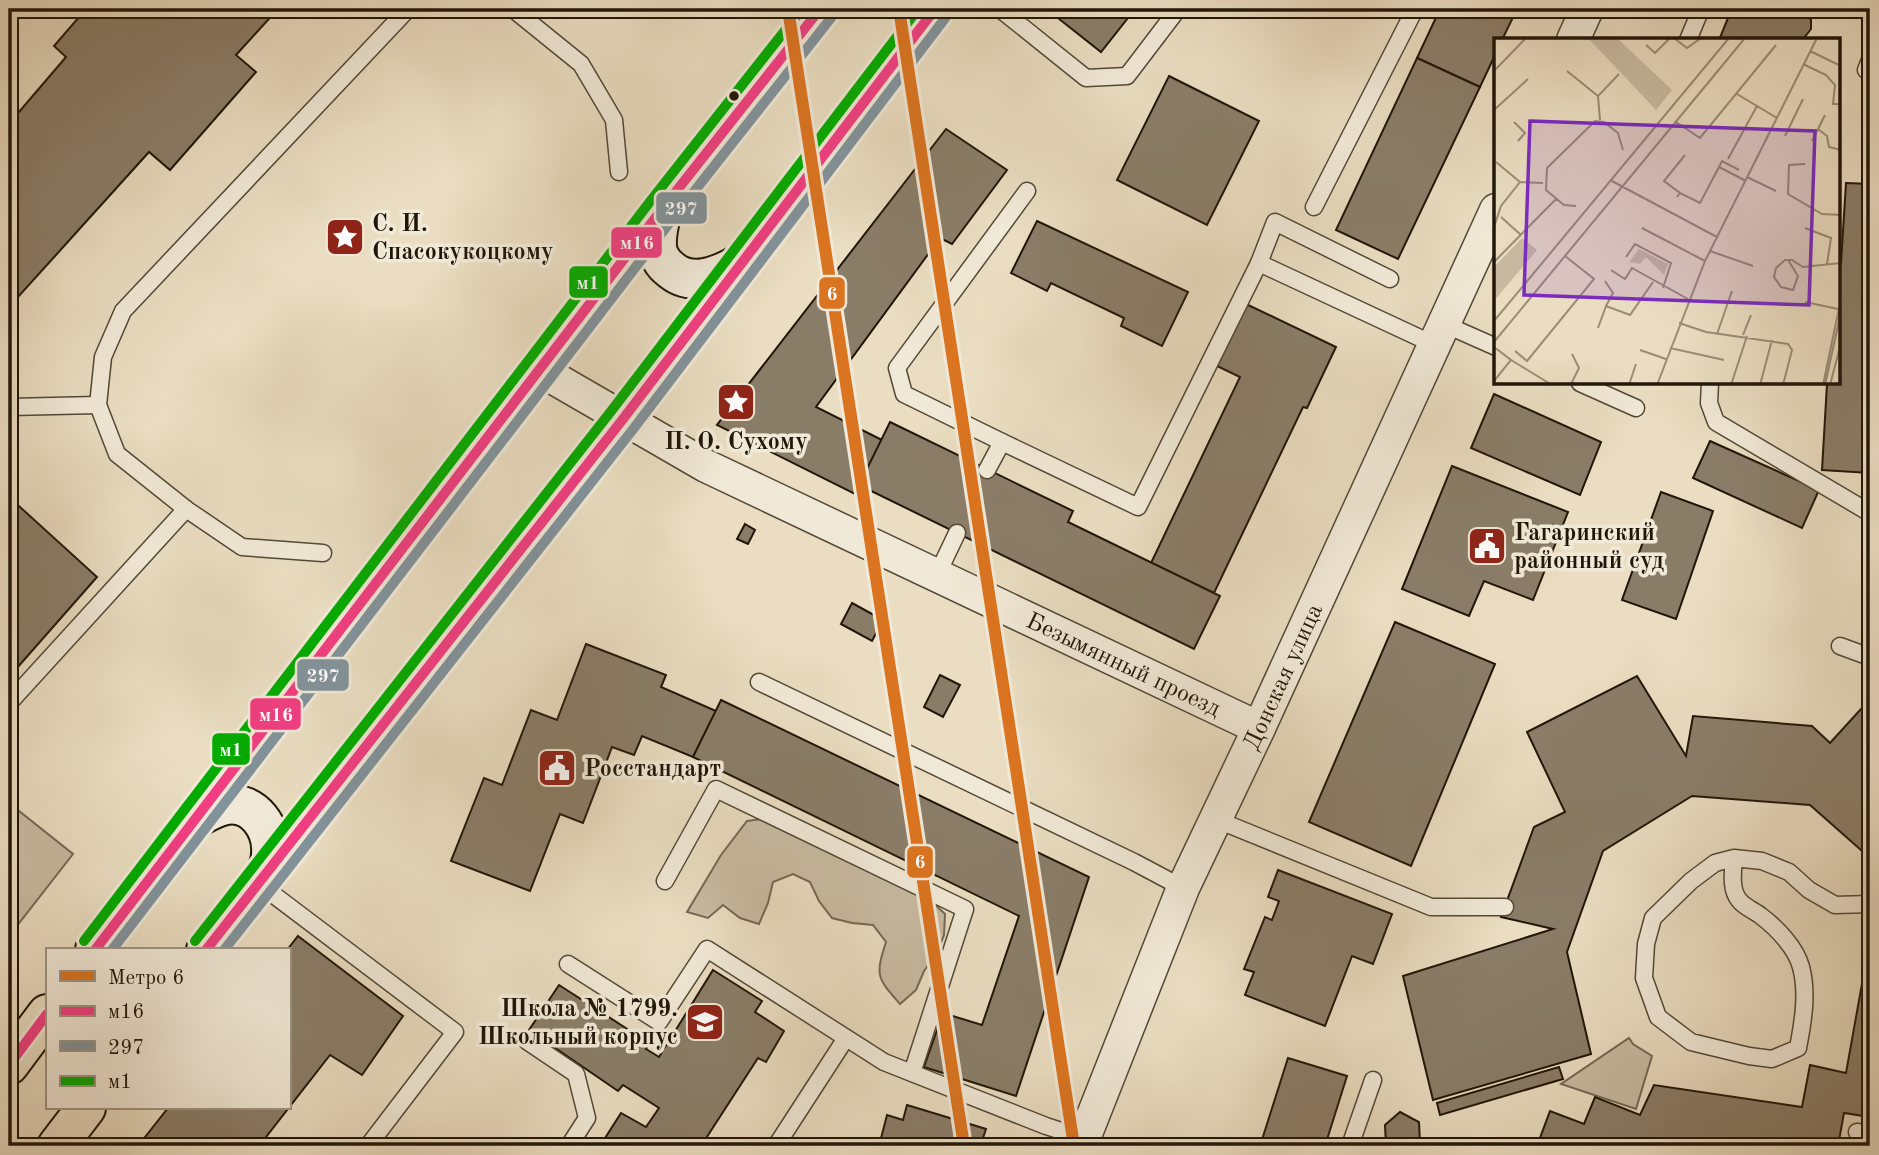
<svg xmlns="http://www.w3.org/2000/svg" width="1879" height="1155" font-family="'Old Standard TT',serif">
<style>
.green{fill:#c8bba2;stroke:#746855;stroke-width:2}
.building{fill:#8a7d68;stroke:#211608;stroke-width:2}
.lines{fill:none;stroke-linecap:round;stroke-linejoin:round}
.lane-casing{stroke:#534836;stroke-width:19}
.street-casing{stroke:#534836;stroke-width:35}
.secondary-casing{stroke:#211608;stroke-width:42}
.primary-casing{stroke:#211608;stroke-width:42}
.lane{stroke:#f1e9d7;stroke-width:16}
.street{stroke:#f1e9d7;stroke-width:32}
.secondary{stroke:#f1e9d7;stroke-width:38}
.primary{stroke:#eaddc1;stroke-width:38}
.bus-1-casing{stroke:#f1e9d7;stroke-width:16}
.bus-2-casing{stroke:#f1e9d7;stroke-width:16}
.bus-3-casing{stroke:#f1e9d7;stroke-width:16}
.bus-1{stroke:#f13e82;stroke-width:10}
.bus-2{stroke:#82939c;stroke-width:10}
.bus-3{stroke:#03ac00;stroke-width:10}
.metro-1-casing{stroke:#f1e9d7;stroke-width:18}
.metro-1{stroke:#db7420;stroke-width:12}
.bus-dot{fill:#211608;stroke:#f1e9d7;stroke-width:2.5}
.labels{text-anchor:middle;stroke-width:7;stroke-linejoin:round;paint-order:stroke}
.poi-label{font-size:24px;font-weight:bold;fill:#211608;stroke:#f1e9d7;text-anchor:start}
.street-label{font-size:24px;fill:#211608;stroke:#f1e9d7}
.inset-road{fill:none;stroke:#9a8d77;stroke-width:2}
.view{fill:#7b2cbf;fill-opacity:0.15;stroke:#7b2cbf;stroke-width:3.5}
.inset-edge{fill:none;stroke:#211608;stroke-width:3.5}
.line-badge{stroke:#f1e9d7;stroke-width:2.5}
.badge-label{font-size:19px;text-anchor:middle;font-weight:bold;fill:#fff}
</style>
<rect width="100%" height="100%" fill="#eaddc1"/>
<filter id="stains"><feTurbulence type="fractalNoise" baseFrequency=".00286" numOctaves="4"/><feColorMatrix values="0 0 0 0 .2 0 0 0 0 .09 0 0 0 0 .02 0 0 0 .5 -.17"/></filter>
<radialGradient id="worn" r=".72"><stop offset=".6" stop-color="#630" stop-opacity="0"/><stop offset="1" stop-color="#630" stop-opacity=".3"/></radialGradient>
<g class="green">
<polygon points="9,803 73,854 9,936"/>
<path d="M 769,818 L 929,899 L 945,914 L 944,935 L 936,955 L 924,971 L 916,990 L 900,1004 C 877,978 875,976 886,942 L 873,925 L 852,923 L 832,918 L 819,901 L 810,882 L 793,874 L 773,882 L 768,903 L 759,924 L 740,918 L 723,905 L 708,918 L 687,912 L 721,855 L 747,821 Z"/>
<polygon points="1629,1038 1633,1044 1652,1056 1636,1109 1561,1084"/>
</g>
<g class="building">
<polygon points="86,9 278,9 236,55 256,72 170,170 149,152 9,307 9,115 13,119 66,57 54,46"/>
<polygon points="1051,9 1135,9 1101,52 1049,11"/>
<polygon points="1440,9 1517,9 1502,40 1496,40 1496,53 1480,87 1417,58"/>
<polygon points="1718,9 1808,9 1806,12 1811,20 1811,29 1804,38 1798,40 1719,40 1728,18 1716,13"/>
<polygon points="1417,58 1480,87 1398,259 1336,230"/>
<polygon points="1169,76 1259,121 1207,225 1117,180"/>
<polygon points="946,129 1007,170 952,244 940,238 816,407 882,440 855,494 717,425"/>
<polygon points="1846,183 1870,184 1870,473 1822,470 1827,384 1839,383 1839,263 1841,263"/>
<polygon points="1037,221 1188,292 1162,346 1121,326 1124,318 1051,283 1047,291 1011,273"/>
<polygon points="1246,304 1336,347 1307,408 1303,407 1214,593 1151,563 1240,377 1217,366"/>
<polygon points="1494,394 1601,442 1580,495 1471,448"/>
<polygon points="890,422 1073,511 1068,522 1220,596 1194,649 859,485"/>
<polygon points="1710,441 1819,490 1802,528 1693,478"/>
<polygon points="1452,466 1568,512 1533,600 1484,581 1469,616 1402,589"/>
<polygon points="1661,492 1713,511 1676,619 1622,600"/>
<polygon points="9,497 97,577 9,677"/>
<polygon points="745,524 755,530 748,544 737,539"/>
<polygon points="852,603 883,620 872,641 841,624"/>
<polygon points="1395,622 1495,664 1411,866 1309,822"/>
<polygon points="586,644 666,675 661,687 716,711 693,757 642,736 634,755 612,747 583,823 560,814 530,891 451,861 484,778 502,785 531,710 557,720"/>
<polygon points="940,675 960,685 943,717 924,707"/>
<polygon points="1637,676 1686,756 1693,716 1812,726 1830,743 1870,699 1870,858 1810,805 1692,796 1603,851 1567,952 1591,1054 1433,1100 1403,976 1553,929 1501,917 1534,827 1565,812 1527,732"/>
<polygon points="721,700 1089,877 1016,1096 924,1067 943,1013 982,1025 1019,916 693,757"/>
<polygon points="1278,870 1392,914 1373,964 1352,956 1325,1026 1245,995 1254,972 1244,969 1265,917 1272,920 1279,901 1268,897"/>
<polygon points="298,936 403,1016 362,1075 330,1055 259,1146 138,1146 168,1108 289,1108 287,950"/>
<polygon points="1870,939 1870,1117 1844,1113 1838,1146 1537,1146 1550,1111 1584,1124 1595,1097 1640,1115 1654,1085 1802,1107 1810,1065 1846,1073"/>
<polygon points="713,970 762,1001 755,1012 784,1031 766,1062 758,1058 701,1146 600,1146 621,1113 646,1127 659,1108 623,1085 618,1091 529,1030 559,985 649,1043 646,1049 659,1057"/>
<polygon points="1288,1058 1347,1076 1325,1146 1260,1146"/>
<polygon points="1559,1067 1563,1079 1440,1115 1437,1103"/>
<polygon points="907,1105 986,1129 981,1144 990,1146 879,1146 887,1115 903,1120"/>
<polygon points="1400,1112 1419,1122 1420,1144 1416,1146 1386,1146 1385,1125"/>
</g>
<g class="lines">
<g class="lane-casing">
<g id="lane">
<polyline points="513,9 581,64 614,120 619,172"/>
<polyline points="1000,9 1086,78 1127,76 1178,9"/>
<polyline points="1688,40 1701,9"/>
<polyline points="1866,70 1870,60"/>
<polyline points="1314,207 1415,9"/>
<polyline points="1390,279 1275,222 1259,263 1435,345"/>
<polyline points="1444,324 1496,347"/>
<polyline points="1580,383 1636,408"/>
<polyline points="1710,383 1709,403 1716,422 1870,513"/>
<polyline points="9,407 98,405"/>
<polyline points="1002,442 1138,507 1259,263"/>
<polyline points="987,470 1002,442 904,394 897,368 1027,191"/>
<polyline points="323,553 242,547 186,509 117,454 98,405 103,357 123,311 408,9"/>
<polyline points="937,575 957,533"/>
<polyline points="1840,646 1870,657"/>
<polyline points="759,682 1134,862 1183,888"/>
<polyline points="9,703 186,509"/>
<polyline points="1215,819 1431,907 1505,907"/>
<path d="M 1734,858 C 1733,871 1730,889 1739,900 C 1744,907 1755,911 1761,916 C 1777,928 1796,948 1801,967 C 1808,993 1803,1022 1798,1048 L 1772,1059 L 1749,1056 L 1691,1042 L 1658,1017 L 1644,978 L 1646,944 L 1653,918 L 1691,881 L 1715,863 L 1734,858 L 1762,861 L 1789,872 L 1809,890 L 1835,905 L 1870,904"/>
<polyline points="665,881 716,789 965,909 912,1073"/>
<polyline points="258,883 455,1032 368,1146"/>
<polyline points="568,964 659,1022 707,949 884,1062 1046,1126 1083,1138"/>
<polyline points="527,1041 576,1074 587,1118 569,1146"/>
<polyline points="1857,1132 1870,1134"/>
<polyline points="776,1146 846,1038"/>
<polyline points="1350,1146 1373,1080"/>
</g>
</g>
<g class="street-casing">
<g id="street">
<polyline points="1573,40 1587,9"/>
<path id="s1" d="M 540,370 L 706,466 L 1259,728"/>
<path id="s2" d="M 1081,1146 L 1183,888 L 1259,728 L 1496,210"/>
</g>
</g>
<g class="secondary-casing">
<g id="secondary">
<path d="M 663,208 C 660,220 656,232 657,246 C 657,254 663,264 670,269 C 691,288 719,276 741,263"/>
<path d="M 196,818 C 205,813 215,807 226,805 C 254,800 273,829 271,854 C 271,861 268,868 266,875"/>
</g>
</g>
<g class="primary-casing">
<g id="primary">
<polyline points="95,950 663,208 820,9"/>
<polyline points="206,950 623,419 935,9"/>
<polyline points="9,1065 47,1014"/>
<polyline points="57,1146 86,1108"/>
</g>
</g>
<use href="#lane" class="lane"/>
<use href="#street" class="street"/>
<use href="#secondary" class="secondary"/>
<use href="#primary" class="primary"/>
<g class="bus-1-casing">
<g id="bus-1">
<polyline points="95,950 663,208 820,9"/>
<polyline points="206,950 623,419 935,9"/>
<polyline points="9,1065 47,1014"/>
</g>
</g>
<g class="bus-2-casing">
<g id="bus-2">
<polyline points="112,950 674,217 831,18"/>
<polyline points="224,950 634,428 946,17"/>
</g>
</g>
<g class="bus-3-casing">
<g id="bus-3">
<polyline points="84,941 652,199 802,9"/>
<polyline points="195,941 612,410 918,9"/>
</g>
</g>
<use href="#bus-1" class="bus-1"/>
<use href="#bus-2" class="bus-2"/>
<use href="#bus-3" class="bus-3"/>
<g class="metro-1-casing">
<g id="metro-1">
<polyline points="788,9 964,1146"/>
<polyline points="899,9 1074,1146"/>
</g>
</g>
<use href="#metro-1" class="metro-1"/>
</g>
<defs>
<g id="sight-square" transform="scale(2.0125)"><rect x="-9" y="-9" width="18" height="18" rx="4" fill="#8f2418" stroke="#f1e9d7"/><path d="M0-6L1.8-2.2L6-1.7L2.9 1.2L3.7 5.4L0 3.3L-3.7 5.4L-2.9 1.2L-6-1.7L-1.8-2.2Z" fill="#fff"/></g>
<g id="civic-square" transform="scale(2.0125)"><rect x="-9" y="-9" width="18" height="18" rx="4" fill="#8f2418" stroke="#f1e9d7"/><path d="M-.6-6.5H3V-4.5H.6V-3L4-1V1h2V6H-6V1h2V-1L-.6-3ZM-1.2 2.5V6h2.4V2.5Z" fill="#fff"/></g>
<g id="school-square" transform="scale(2.0125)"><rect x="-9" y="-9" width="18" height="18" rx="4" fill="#8f2418" stroke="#f1e9d7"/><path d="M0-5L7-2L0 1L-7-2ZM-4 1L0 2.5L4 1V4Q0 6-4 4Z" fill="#fff"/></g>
</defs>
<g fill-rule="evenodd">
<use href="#sight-square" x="345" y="237"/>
<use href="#sight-square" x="736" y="402"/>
<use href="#civic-square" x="1487" y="546"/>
<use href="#civic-square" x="557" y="768"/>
<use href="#school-square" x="705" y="1022"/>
</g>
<circle class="bus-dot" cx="734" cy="96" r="6"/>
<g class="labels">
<g class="poi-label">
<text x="372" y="231">С. И.<tspan x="372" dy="28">Спасокукоцкому</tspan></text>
<text x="736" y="449" text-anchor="middle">П. О. Сухому</text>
<text x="1514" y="540">Гагаринский<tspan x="1514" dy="28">районный суд</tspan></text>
<text x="584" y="776">Росстандарт</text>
<text x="678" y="1016" text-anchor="end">Школа № 1799.<tspan x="678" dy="28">Школьный корпус</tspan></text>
</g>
<g class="street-label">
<text dy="8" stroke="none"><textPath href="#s1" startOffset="654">Безымянный проезд</textPath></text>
<text dy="8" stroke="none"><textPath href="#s2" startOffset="511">Донская улица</textPath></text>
</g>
</g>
<g transform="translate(1494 38)">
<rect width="346" height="346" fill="#eaddc1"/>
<path d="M 94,0 L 123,0 L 178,52 L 162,72 ZM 28,200 L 43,212 L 0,263 L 0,229 ZM 145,211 L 174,226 L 170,237 L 152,219 L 146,226 L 135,224 Z" fill="#c8bba2"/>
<path class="inset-road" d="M 180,0 L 193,10 L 207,0M 152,7 L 161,15 L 176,0M 316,13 L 347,28M 309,26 L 332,37 L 341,47 L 339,66 L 347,66M 0,33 L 32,0M 73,33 L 104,58M 243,56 L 283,80M 0,72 L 34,41M 106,82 L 104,58 L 125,36M 20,84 L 31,95 L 24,103M 182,84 L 206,100 L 282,7M 324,91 L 333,98 L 335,109 L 347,112M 291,98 L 309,61M 318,103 L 331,77M 234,121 L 263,68M 2,124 L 26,144 L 49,145M 311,126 L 295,127 L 294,156 L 328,176 L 347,177M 245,132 L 228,123 L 225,129 L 252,143M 253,139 L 282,153M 116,142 L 223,199M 186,155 L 206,165 L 225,129M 183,159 L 186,155 L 170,143 L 191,117M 82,168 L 70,167 L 52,152 L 53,130 L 101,83 L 110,84 L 124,95 L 129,112M 7,179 L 27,197M 0,189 L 7,168 L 26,144M 148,190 L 211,223M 311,190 L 337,200 L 333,226M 216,213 L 259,228M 132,219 L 141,206 L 177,225 L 169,250M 294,222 L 304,238 L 299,252 L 287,249 L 280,239 L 282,230 L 291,222 L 298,222 L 309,229 L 347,225M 0,224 L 62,161M 117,232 L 131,241 L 138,230 L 194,261M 111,243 L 119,255 L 112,268M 311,264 L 344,271M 0,283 L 235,0M 185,285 L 212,294 L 294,306 L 298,312 L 289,347M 104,290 L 112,268 L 136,277 L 159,244M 223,296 L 238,253M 249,297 L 257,277M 0,304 L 251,0M 0,309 L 17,322 L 0,343M 176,310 L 230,322M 146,312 L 172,321M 21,313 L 33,323 L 100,241 L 71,218M 78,316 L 85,330 L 78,344 L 82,347M 17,322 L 58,347M 135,347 L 142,326M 163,347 L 211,223 L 323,0M 237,347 L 253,298M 266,347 L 278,302M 329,347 L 347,261M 331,347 L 347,274M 336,347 L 347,305"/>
<path class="view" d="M 36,83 L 321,93 L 315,267 L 30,257 Z"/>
<rect width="346" height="346" class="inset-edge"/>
</g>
<g class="line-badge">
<rect x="655" y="191" width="53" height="34" rx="7" fill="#82939c"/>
<rect x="610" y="226" width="53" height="33" rx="7" fill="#f13e82"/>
<rect x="568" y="265" width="41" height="34" rx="7" fill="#03ac00"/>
<rect x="818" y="276" width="28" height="34" rx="7" fill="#db7420"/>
<rect x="296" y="658" width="54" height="34" rx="7" fill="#82939c"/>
<rect x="249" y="697" width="53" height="34" rx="7" fill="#f13e82"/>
<rect x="211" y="732" width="40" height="34" rx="7" fill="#03ac00"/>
<rect x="906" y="845" width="28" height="34" rx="7" fill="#db7420"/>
</g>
<g class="badge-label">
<text x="681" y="215">297</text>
<text x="637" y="249">м16</text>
<text x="588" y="289">м1</text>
<text x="832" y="300">6</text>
<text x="323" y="682">297</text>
<text x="276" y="721">м16</text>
<text x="231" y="756">м1</text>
<text x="920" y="868">6</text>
</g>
<rect width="1879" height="1155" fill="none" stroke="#eaddc1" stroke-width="35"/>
<rect x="10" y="10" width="1858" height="1134" fill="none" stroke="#211608" stroke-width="3.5"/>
<rect x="18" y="18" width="1844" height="1120" fill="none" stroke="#211608" stroke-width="2"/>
<rect x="46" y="948" width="245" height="161" fill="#f1e9d7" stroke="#9e9584" stroke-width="2"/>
<rect x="60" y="971" width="35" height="10" fill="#db7420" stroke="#9e9584" stroke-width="2"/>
<text x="108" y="984" font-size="21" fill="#211608">Метро 6</text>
<rect x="60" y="1006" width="35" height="10" fill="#f13e82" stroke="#9e9584" stroke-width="2"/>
<text x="108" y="1018" font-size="21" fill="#211608">м16</text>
<rect x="60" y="1041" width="35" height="10" fill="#82939c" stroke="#9e9584" stroke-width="2"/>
<text x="108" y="1054" font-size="21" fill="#211608">297</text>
<rect x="60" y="1076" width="35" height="10" fill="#03ac00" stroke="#9e9584" stroke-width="2"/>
<text x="108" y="1088" font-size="21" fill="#211608">м1</text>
<rect width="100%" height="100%" filter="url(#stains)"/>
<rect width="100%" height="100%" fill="url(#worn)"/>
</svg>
